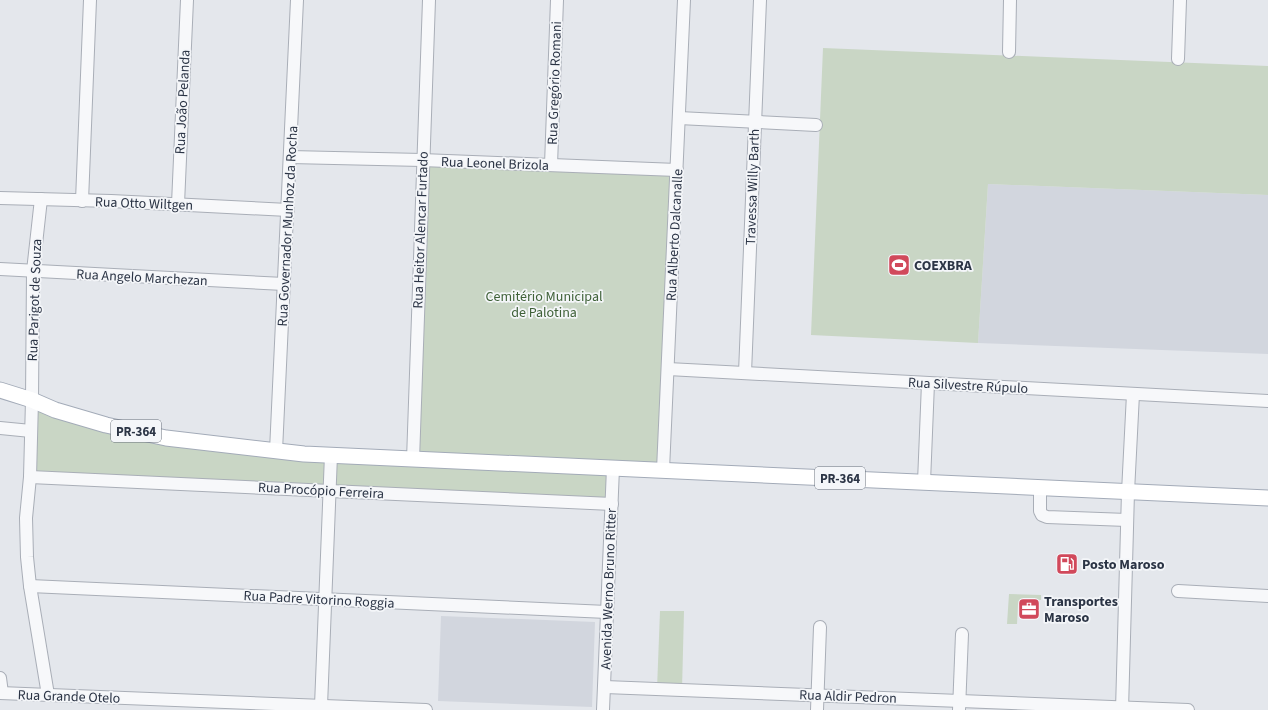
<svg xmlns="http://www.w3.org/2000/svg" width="1268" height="710" font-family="'Source Sans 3',sans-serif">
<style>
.built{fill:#d2d6de}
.green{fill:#c9d6c5}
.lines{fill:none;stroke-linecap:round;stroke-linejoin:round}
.minor-casing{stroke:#a9aeb7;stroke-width:14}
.major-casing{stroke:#a3abb8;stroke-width:17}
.minor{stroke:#f7f8fa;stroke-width:12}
.major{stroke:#fff;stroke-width:15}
.labels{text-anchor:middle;stroke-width:3.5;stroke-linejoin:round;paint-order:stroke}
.shield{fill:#f4f6f9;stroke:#676e7b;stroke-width:1}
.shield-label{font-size:13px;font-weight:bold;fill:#2b3445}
.street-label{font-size:14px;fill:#2b3445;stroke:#f4f6f9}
.poi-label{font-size:14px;font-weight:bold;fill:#2b3445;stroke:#f4f6f9;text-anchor:start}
.park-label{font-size:14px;fill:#3f6138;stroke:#f4f6f9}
</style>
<rect width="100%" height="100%" fill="#e4e7ec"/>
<g class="built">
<polygon points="988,184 1268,195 1268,354 978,343"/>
<polygon points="441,616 595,622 592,707 438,701"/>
</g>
<g class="green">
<polygon points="823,48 1268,66 1268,195 988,184 978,343 811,335"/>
<polygon points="422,160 677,170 663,470 613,468 612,504 30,477 32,400 106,425 413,460"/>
<polygon points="1009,594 1041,595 1041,600 1026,599 1026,605 1018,604 1017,624 1007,624"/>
<polygon points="660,611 684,611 682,690 657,689"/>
</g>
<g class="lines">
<g class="minor-casing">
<g id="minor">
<polyline points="1009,52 1010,0"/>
<polyline points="1178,59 1180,0"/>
<polyline points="679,118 816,125"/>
<polyline points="290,157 422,160 677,170"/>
<polyline points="551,165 557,0"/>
<polyline points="0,198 111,201 288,210"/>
<polyline points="41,199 33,271 32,400 30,477 26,518 27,557 30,586 48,695"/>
<polyline points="82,201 90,0"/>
<polyline points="178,204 187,0"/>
<polyline points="0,269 284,284"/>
<polyline points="668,369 1268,401"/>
<polyline points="745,373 760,0"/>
<polyline points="0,428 31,431"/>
<polyline points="276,451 297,0"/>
<polyline points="413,460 429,0"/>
<polyline points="663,470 684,0"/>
<polyline points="30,477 612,504"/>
<polyline points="924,482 928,383"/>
<polyline points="1040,488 1040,511 1042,515 1047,517 1127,520"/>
<polyline points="30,586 607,612"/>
<polyline points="1178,591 1268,596"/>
<polyline points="0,678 2,693"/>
<polyline points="605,687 1188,710"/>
<polyline points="0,693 426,710"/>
<polyline points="321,706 331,455"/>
<polyline points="603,710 613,468"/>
<polyline points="817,710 820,627"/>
<polyline points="959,710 962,634"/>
<polyline points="1122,710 1128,492 1133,394"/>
</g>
</g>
<g class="major-casing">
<polyline id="major" points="0,390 32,400 55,410 106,425 166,438 304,454 1268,498"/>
</g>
<use href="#minor" class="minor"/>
<use href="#major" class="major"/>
</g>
<defs>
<g id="stadium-square" transform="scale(1.15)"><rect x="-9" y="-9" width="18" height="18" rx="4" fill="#d1495b" stroke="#f4f6f9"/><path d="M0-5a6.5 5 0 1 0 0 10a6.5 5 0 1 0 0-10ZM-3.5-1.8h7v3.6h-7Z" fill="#fff"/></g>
<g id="fuel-square" transform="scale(1.15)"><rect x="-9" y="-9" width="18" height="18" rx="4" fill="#d1495b" stroke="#f4f6f9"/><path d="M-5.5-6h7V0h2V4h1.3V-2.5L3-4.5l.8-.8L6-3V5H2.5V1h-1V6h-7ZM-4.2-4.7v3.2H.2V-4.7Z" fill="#fff"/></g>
<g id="office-square" transform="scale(1.15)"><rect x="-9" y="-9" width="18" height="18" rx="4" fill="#d1495b" stroke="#f4f6f9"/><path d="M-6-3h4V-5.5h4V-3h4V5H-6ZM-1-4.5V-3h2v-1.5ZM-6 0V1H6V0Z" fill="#fff"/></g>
</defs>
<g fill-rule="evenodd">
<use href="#stadium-square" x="899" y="265"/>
<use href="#fuel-square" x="1067" y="564"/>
<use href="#office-square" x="1029" y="609"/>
</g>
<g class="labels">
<g class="shield">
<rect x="111" y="420" width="50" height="22" rx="3"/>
<rect x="815" y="467" width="50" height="22" rx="3"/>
</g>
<g class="shield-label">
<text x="136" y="436">PR-364</text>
<text x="840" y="483">PR-364</text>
</g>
<g class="street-label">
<text transform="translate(554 83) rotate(-88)" y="5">Rua Gregório Romani</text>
<text transform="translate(182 102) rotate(-87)" y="5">Rua João Pelanda</text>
<text transform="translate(495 163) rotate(2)" y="5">Rua Leonel Brizola</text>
<text transform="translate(752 187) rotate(-88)" y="5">Travessa Willy Barth</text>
<text transform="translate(144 203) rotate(2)" y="5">Rua Otto Wiltgen</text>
<text transform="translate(287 226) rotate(-87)" y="5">Rua Governador Munhoz da Rocha</text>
<text transform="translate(420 230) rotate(-88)" y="5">Rua Heitor Alencar Furtado</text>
<text transform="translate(674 235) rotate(-87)" y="5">Rua Alberto Dalcanalle</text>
<text transform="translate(142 277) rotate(3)" y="5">Rua Angelo Marchezan</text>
<text transform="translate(34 300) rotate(-88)" y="5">Rua Parigot de Souza</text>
<text transform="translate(968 385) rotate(3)" y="5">Rua Silvestre Rúpulo</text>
<text transform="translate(321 490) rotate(3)" y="5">Rua Procópio Ferreira</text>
<text transform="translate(608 589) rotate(-88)" y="5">Avenida Werno Bruno Ritter</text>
<text transform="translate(319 599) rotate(3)" y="5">Rua Padre Vitorino Roggia</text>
<text transform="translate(69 696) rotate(2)" y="5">Rua Grande Otelo</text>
<text transform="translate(848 696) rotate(2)" y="5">Rua Aldir Pedron</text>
</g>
<g class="poi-label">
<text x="914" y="270">COEXBRA</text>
<text x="1082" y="569">Posto Maroso</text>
<text x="1044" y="606">Transportes<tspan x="1044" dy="16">Maroso</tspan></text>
</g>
<g class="park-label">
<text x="544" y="301">Cemitério Municipal<tspan x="544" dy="16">de Palotina</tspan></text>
</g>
</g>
</svg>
